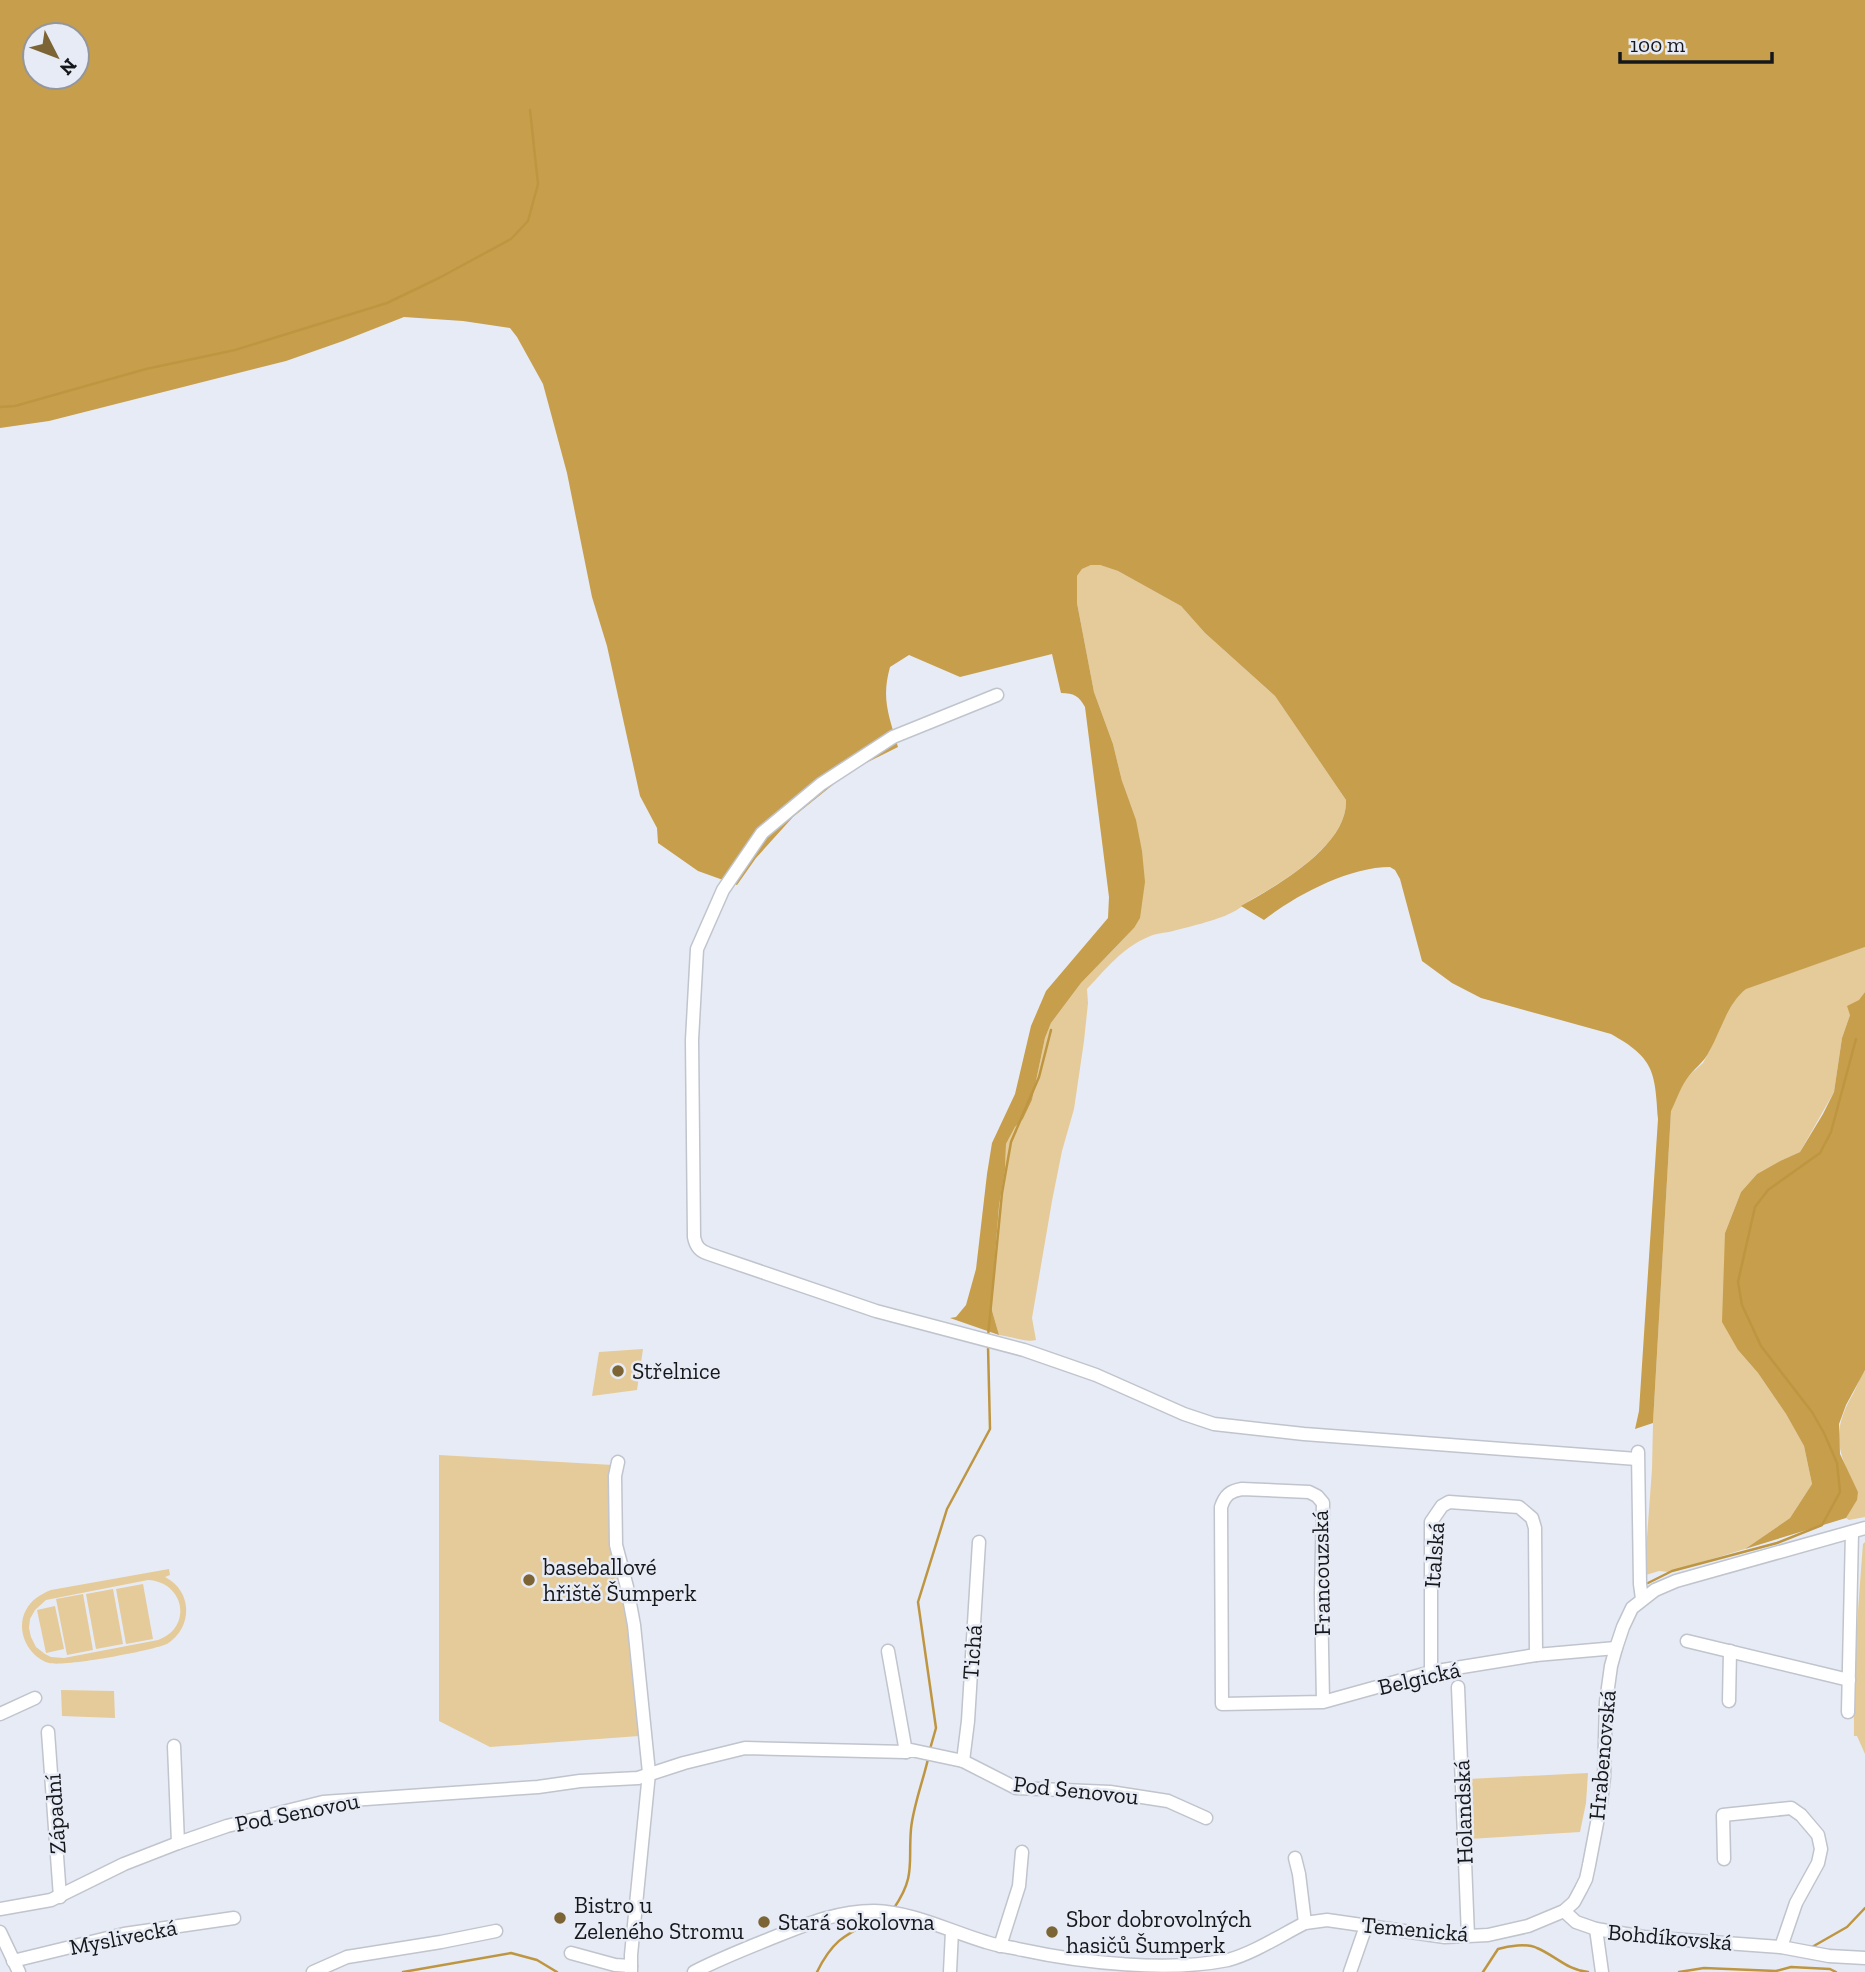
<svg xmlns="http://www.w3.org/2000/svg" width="1865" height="1972" font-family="'Zilla Slab',serif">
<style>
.green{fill:#e5cb99;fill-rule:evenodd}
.forest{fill:#c79e4b;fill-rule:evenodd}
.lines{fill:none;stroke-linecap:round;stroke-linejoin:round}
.stream{stroke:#be9642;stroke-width:2.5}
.minor-casing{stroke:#c0c4cd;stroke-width:15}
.minor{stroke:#fff;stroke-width:12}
.poi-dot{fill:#7c6434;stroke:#e7ebf5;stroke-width:2.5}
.labels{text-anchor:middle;stroke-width:5;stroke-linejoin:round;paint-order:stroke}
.poi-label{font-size:23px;fill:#16171a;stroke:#e7ebf5;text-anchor:start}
.street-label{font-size:23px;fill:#16171a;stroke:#e7ebf5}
</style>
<rect width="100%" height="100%" fill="#e7ebf5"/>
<g class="green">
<path d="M 1091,565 L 1100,565 L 1118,571 L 1181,606 L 1205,633 L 1275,696 L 1346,800 C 1348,844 1282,882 1249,901 C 1243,905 1238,910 1231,913 C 1218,920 1185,928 1169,932 C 1162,933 1154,934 1148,937 C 1122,948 1106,969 1087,989 L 1088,1003 L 1084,1041 L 1074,1109 L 1062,1151 L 1052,1201 L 1032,1318 L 1036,1340 C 1025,1343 1011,1336 999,1335 L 991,1307 L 999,1206 L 1005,1170 L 1006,1144 L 1015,1127 L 1023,1119 L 1032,1100 L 1045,1038 L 1051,1023 L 1081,983 L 1134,928 L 1122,781 L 1113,744 L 1094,692 L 1077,603 L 1077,576 L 1082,569 Z"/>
<polygon points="1865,947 1865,992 1850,1015 1842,1038 1834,1092 1800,1152 1780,1161 1757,1174 1741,1192 1725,1233 1738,1350 1758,1373 1786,1414 1804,1446 1812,1484 1790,1518 1745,1549 1669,1572 1659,1571 1646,1575 1645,1564 1652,1469 1653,1423 1671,1110 1686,1078 1703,1063 1710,1050 1718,1029 1738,995 1746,988"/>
<polygon points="643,1349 637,1390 592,1396 599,1352"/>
<path d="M 1865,1370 L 1865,1517 L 1849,1520 L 1846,1518 L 1858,1492 C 1838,1454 1830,1433 1853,1394 C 1857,1386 1860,1377 1865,1370 Z"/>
<polygon points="439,1455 613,1465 611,1553 625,1608 639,1736 490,1747 439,1721"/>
<path d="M 1865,1542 L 1865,1754 L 1857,1736 L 1854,1736 C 1853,1672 1858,1608 1863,1544 Z"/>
<path d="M 169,1569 L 170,1575 L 165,1577 C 193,1591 193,1628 167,1644 C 150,1651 65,1667 49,1663 C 28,1657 15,1630 26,1610 C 31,1600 41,1594 51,1590 ZM 148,1580 C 185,1582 193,1628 158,1640 L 64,1658 L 51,1657 L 45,1654 L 36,1647 L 31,1637 L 29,1628 L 30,1619 L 35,1610 L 46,1600 Z"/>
<polygon points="143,1584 153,1639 126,1644 116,1589"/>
<polygon points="113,1589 123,1644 96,1649 86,1594"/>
<polygon points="83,1594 93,1650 67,1655 56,1599"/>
<polygon points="55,1606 64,1649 46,1653 37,1610"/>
<polygon points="61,1690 114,1691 115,1718 62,1716"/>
<polygon points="1588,1773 1586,1803 1580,1832 1469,1839 1468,1779"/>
</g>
<g class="forest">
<path d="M 0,0 L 1865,0 L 1865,947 L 1746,989 C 1728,1003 1721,1030 1710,1050 C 1704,1063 1693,1069 1686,1080 C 1680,1089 1676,1101 1671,1111 L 1653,1423 L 1635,1429 L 1639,1411 L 1658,1119 C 1655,1071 1654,1058 1611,1034 L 1481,998 L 1452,983 L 1422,961 L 1400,879 L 1395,870 L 1390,867 C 1349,867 1296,895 1264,920 L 1241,906 C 1276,886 1348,846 1346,800 L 1275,696 L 1205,633 L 1181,606 L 1118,571 L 1100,565 L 1091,565 L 1082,569 L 1077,576 L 1077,603 L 1094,692 L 1113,744 L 1122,781 L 1136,820 L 1142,851 L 1145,882 L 1140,918 L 1134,928 L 1081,983 L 1051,1023 L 1045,1038 L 1032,1100 L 1023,1119 L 1015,1127 L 1006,1144 L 1005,1170 L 999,1206 L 991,1307 L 999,1335 L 950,1318 L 956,1317 L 966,1305 L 976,1269 L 987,1174 L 992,1143 L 1015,1094 L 1031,1026 L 1046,991 L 1108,918 L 1109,897 L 1085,707 C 1079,696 1074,693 1061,693 L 1052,654 L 960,677 L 909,655 L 890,667 C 881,699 889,716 898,747 L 850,771 L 793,817 L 756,858 L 737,885 L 698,871 L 658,843 L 657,828 L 640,796 L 607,646 L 592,597 L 567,473 L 543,384 L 517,337 L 510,328 L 463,321 L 404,317 L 343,341 L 286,361 L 49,421 L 0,428 ZM 35,35 L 77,35 L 77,77 L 35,77 Z"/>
<polygon points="1865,992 1865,1370 1846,1405 1839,1424 1840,1454 1858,1492 1857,1500 1846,1518 1745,1549 1790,1518 1812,1484 1804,1446 1786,1414 1758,1373 1738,1350 1722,1322 1725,1233 1741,1192 1757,1174 1780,1161 1800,1152 1823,1114 1834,1092 1842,1038 1850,1015 1847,1006 1859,1000"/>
</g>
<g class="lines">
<g class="stream">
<polyline points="0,407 15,406 146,369 235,350 387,303 439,278 511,239 528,221 538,184 530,110"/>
<polyline points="988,1336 1002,1193 1011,1142 1039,1077 1051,1030"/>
<polyline points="1648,1583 1672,1571 1777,1543 1822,1525 1840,1492 1837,1463 1824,1433 1812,1412 1761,1346 1742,1305 1738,1282 1755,1207 1768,1190 1820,1153 1831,1132 1856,1039"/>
<polyline points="930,1749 936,1728 918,1602 947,1509 990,1429 988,1346"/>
<path d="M 894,1908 C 916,1876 908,1863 911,1829 C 913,1807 923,1781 928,1759"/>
<polyline points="1812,1947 1847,1927 1865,1908"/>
<polyline points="403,1972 511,1953 537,1960 557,1972"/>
<path d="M 817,1972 C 834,1937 848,1934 880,1917"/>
<path d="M 1483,1972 L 1498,1949 C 1508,1946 1527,1943 1537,1948 C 1556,1956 1567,1970 1588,1972"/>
<polyline points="1679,1972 1704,1968 1776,1971 1791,1967 1830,1969 1836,1972"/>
</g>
<g class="minor-casing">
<g id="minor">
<path d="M 997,695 L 893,737 L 821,784 L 762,833 L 723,890 L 697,949 L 692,1040 L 694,1237 C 696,1247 700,1251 709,1254 L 876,1311 L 1024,1350 L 1096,1375 L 1184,1414 L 1214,1424 L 1304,1434 L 1637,1459"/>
<polyline points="1638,1452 1640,1584 1642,1599"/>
<polyline points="618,1462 615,1476 616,1545 627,1587 634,1625 649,1773 631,1955 631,1972"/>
<polyline points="1687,1641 1849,1680"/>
<polyline points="888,1651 906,1752"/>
<polyline points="1431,1672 1431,1522 1442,1506 1449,1502 1519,1507 1532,1518 1535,1528 1536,1655"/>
<polyline points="1458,1687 1468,1936"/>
<polyline points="1729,1701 1730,1651"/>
<path d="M 1323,1702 L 1321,1594 L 1323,1503 L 1317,1496 L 1309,1492 L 1242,1489 C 1230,1491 1225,1495 1221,1507 L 1222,1704 L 1323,1702 L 1431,1672 L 1536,1655 L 1616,1648"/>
<polyline points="1848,1712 1852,1532"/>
<polyline points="0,1714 35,1698"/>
<polyline points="48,1732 60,1897"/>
<polyline points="174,1746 178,1843"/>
<polyline points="963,1761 968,1721 979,1542"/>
<polyline points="1295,1858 1299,1874 1305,1923"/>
<polyline points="1724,1859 1723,1815 1791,1808 1801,1815 1818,1835 1821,1849 1818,1863 1796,1903 1781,1947"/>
<polyline points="0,1909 51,1900 124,1864 178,1843 227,1826 323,1802 538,1787 580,1781 638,1778 684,1763 745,1748 906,1752 911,1750 963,1761 1016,1788 1110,1792 1168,1801 1206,1818"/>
<polyline points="1564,1911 1576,1922 1596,1929 1644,1937 1781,1947 1829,1956 1865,1958"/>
<polyline points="1596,1929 1602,1972"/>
<polyline points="0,1932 19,1972"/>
<polyline points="1000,1946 1019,1886 1022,1852"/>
<polyline points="571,1953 615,1965 631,1966"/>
<polyline points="13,1961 124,1934 234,1918"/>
<polyline points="313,1972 347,1957 441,1942 496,1931"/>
<path d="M 694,1972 C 717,1960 742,1950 767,1940 C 802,1926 835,1911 874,1911 C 913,1912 949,1931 986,1942 C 998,1946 1010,1947 1023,1950 C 1083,1963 1168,1972 1228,1960 C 1254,1953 1281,1935 1305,1923 L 1327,1920 L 1445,1937 L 1468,1936 L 1488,1935 L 1528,1926 L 1564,1911 L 1574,1902 L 1581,1889 L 1586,1879 L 1589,1865 L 1601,1802 L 1604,1777 L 1606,1702 L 1611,1666 L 1616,1648 L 1623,1627 L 1632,1608 L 1655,1590 L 1676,1581 L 1865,1528"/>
<polyline points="950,1972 952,1931"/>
<polyline points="1350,1972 1366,1926"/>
</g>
</g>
<use href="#minor" class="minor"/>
</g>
<g class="poi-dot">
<circle cx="618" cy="1371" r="7"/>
<circle cx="529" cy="1580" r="7"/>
<circle cx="560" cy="1918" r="7"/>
<circle cx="764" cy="1922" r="7"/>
<circle cx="1052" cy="1932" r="7"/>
</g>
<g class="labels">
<g class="poi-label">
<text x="632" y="1379">Střelnice</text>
<text x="543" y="1575">baseballové<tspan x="543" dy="26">hřiště Šumperk</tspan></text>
<text x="574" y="1913">Bistro u<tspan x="574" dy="26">Zeleného Stromu</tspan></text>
<text x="1066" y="1927">Sbor dobrovolných<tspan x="1066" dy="26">hasičů Šumperk</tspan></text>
<text x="778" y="1930">Stará sokolovna</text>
</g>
<g class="street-label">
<text transform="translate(1434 1555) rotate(-86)" y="8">Italská</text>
<text transform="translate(1321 1573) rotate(-91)" y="8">Francouzská</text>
<text transform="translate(972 1652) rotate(-86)" y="8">Tichá</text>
<text transform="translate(1419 1678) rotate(-13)" y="8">Belgická</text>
<text transform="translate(1602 1755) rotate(-85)" y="8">Hrabenovská</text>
<text transform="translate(1076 1790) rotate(6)" y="8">Pod Senovou</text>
<text transform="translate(297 1812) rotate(-11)" y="8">Pod Senovou</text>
<text transform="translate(1463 1812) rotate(-92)" y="8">Holandská</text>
<text transform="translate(55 1814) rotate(-94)" y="8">Západní</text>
<text transform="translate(1415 1929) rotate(5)" y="8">Temenická</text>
<text transform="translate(123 1937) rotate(-11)" y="8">Myslivecká</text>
<text transform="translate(1670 1937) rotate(5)" y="8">Bohdíkovská</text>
</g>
</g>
<g transform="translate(56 56) rotate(132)"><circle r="33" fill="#e7ebf5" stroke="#93969d" stroke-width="2"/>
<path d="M0-5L12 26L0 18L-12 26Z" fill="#7c6434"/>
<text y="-10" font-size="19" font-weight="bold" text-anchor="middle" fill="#16171a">N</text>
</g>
<path d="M1620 52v10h152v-10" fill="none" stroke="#16171a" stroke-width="3.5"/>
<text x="1630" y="52" font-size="21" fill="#16171a" stroke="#e7ebf5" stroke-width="5" paint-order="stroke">100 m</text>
</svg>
